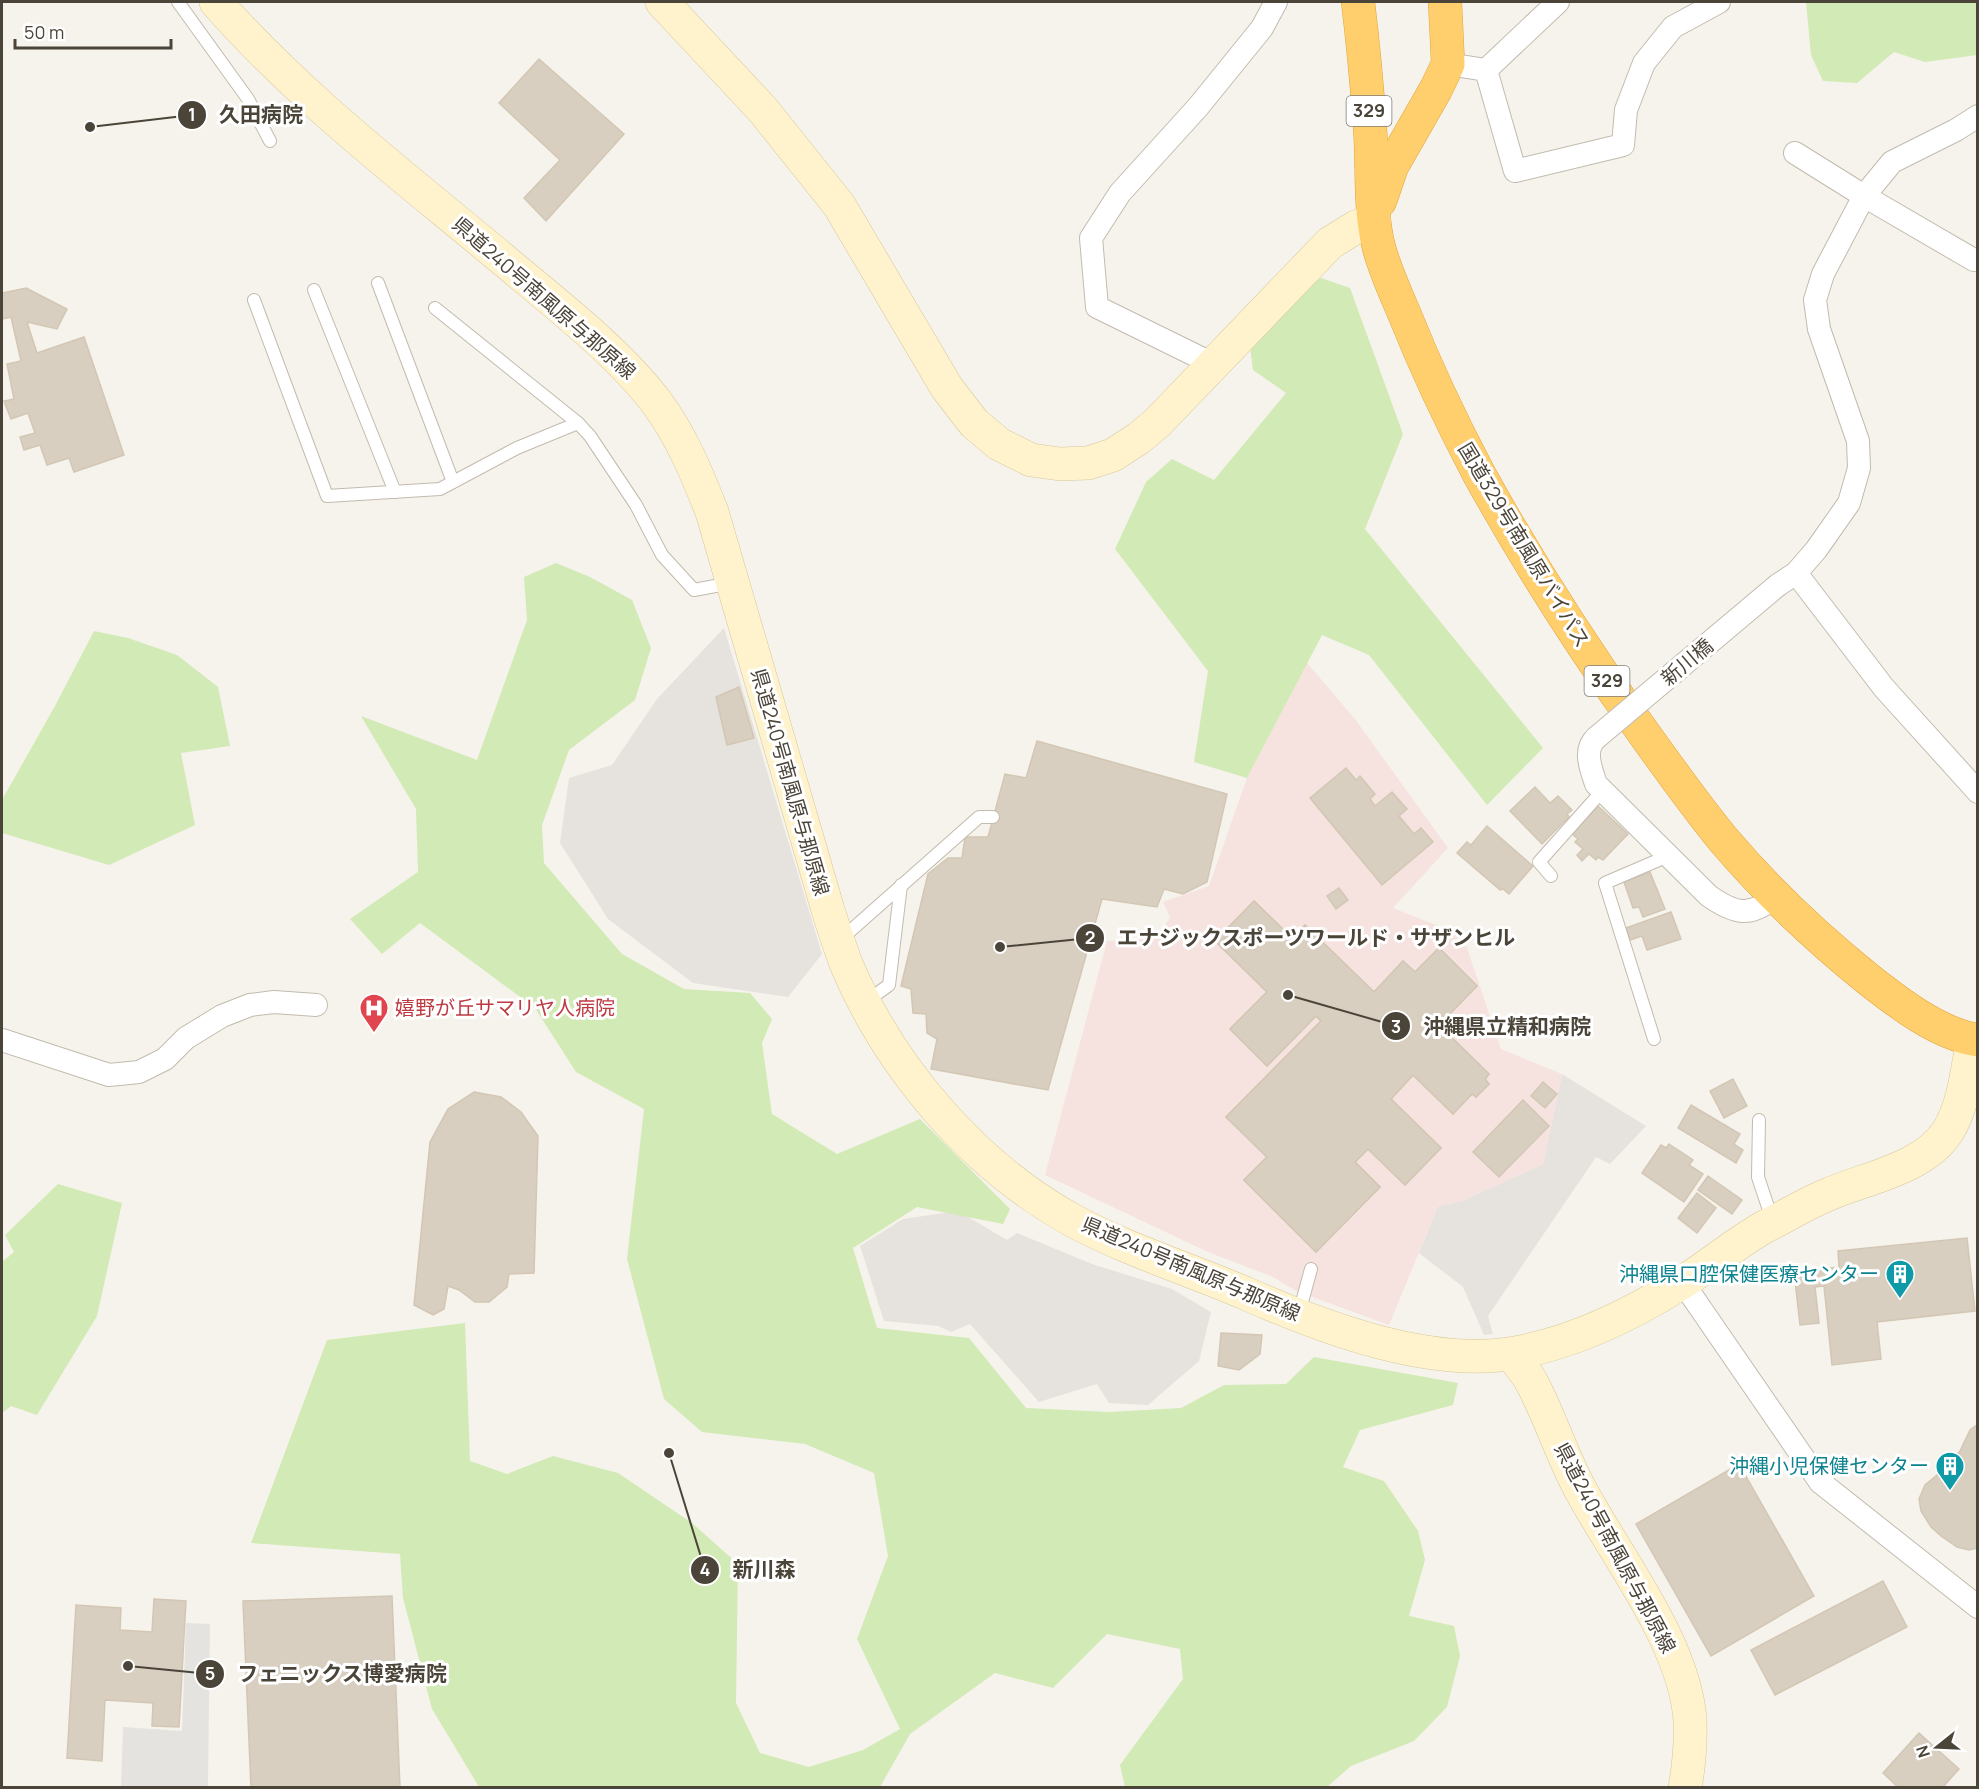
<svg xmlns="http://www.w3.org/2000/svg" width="1979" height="1789" font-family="Manrope,'Noto Sans JP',sans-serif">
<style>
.industrial{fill:#e6e2dd}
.medical{fill:#f6e3e0}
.green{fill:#d2eab5}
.parking{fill:#e5e3e0}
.building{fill:#d8cfc1;stroke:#d3c7b4;stroke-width:1.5;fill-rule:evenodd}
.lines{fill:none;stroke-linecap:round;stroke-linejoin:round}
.lane-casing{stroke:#c2bbae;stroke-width:14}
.street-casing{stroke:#c2bbae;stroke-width:24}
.secondary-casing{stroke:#d6c79b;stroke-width:34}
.highway-casing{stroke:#e0a43c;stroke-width:34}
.lane{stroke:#fff;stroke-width:12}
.street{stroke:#fff;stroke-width:22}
.secondary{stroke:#fff3cd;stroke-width:33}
.highway{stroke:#ffcf6e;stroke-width:33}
.street-bridge-casing{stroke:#c2bbae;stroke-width:24;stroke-linecap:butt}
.street-bridge{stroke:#fff;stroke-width:22}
.labels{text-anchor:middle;stroke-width:6;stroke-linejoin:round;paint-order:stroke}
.shield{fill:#fff;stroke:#817c74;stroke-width:1.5}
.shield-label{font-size:18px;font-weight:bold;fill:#4b4439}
.street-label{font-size:20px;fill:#4b4439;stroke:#fff}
.health-label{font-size:20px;fill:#be3a42;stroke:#fff;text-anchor:start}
.culture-label{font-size:20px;fill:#0d838f;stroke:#fff;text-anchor:end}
.leader{fill:none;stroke:#4b4439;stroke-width:2}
.callout-dot{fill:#4b4439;stroke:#fff;stroke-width:2}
.mark-label{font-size:18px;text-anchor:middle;font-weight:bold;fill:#fff}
.callout-label{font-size:21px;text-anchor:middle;font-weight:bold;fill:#4b4439;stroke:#fff;stroke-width:6;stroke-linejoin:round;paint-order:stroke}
</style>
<rect width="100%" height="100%" fill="#f6f3ec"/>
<g class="industrial">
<polygon points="724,628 822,954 788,997 693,983 608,919 560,843 569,778 612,765 657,699"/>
<polygon points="1562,1074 1646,1126 1610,1164 1596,1157 1488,1316 1493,1334 1484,1335 1463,1287 1419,1253 1438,1206 1462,1201 1543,1164"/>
<polygon points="958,1211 1007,1240 1017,1233 1092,1264 1172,1289 1211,1312 1199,1361 1148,1405 1109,1403 1097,1384 1039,1402 970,1324 951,1332 938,1326 884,1321 860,1246 903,1219"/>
</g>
<polygon class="medical" points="1307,663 1355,719 1448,848 1393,908 1463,936 1501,1049 1562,1074 1543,1164 1462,1201 1438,1206 1389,1325 1296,1291 1273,1277 1208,1252 1045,1175 1107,941 1158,938 1170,917 1163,902 1209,886 1247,778"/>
<g class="green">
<polygon points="1806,2 1977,2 1977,55 1925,62 1894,52 1857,83 1823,81 1811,55"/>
<polygon points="1321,278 1350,288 1403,434 1365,529 1543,748 1487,805 1369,655 1322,635 1247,778 1194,762 1208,671 1115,549 1146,482 1172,459 1214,480 1286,393 1253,370 1250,346 1295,296"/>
<polygon points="556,563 590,577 632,600 651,648 635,700 569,750 542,825 544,863 622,954 684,989 750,993 772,1019 762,1043 772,1114 837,1154 920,1119 1010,1209 1003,1224 917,1207 853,1248 877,1328 969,1338 1026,1408 1109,1412 1181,1408 1224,1385 1286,1384 1314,1357 1458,1383 1453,1405 1360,1430 1343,1467 1384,1481 1418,1531 1425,1560 1409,1616 1454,1626 1460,1656 1447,1707 1414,1741 1351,1766 1327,1787 1125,1787 1120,1765 1183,1679 1180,1649 1107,1634 1053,1688 995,1673 910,1734 880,1787 479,1787 432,1709 403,1598 400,1554 251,1543 327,1340 465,1323 470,1461 507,1474 553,1456 618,1473 692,1523 738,1564 736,1703 760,1753 809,1767 863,1750 900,1729 857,1639 888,1556 874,1473 805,1444 702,1432 664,1399 627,1259 644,1109 576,1072 535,1008 420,923 382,954 350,919 418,872 416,809 361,716 477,760 527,620 524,577"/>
<polygon points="94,631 128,638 177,655 218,687 230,746 181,753 195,825 109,865 2,833 2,800 55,706"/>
<polygon points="58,1184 122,1203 97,1316 37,1415 11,1406 2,1413 2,1262 14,1252 5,1235"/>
</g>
<polygon class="parking" points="186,1623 210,1624 208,1787 121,1787 123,1727 182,1731"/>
<g class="building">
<polygon points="539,59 624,134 546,221 524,198 560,160 499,103"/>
<polygon points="26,288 67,309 57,329 27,322 37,353 84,337 124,455 74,472 69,458 47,465 40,445 24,450 20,437 35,433 28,413 11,419 4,401 14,399 7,364 21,361 11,317 2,319 2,293"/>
<polygon points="739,687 754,738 727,745 716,697"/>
<polygon points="1037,741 1227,794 1207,882 1183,894 1164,889 1157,907 1102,899 1048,1090 931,1069 937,1039 927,1033 926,1014 913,1013 911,989 901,986 928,874 948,858 962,858 965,837 988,837 1005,774 1026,778"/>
<polygon points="1346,768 1356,780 1360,776 1375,794 1370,799 1375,806 1392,792 1407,809 1399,816 1414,834 1421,828 1433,842 1382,885 1310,798"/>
<polygon points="1535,787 1550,803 1558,796 1572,810 1567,814 1569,817 1542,844 1510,811"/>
<polygon points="1598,806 1628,834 1603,860 1598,857 1596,860 1589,854 1582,861 1577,855 1583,849 1575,842 1578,839 1572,834"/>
<polygon points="1487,826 1533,866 1509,894 1503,889 1500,890 1457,853 1467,842 1471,845"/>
<polygon points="1650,872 1665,909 1643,917 1639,907 1633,908 1624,882"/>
<polygon points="1339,888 1348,900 1336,909 1327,896"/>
<path d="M 1254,901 L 1292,938 L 1305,925 L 1374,992 L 1403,961 L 1415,972 L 1439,948 L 1477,986 L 1439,1025 L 1489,1074 L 1485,1079 L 1489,1084 L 1476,1097 L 1472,1094 L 1453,1114 L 1413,1075 L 1391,1099 L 1441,1148 L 1405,1185 L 1368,1149 L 1355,1162 L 1380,1187 L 1316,1252 L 1244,1180 L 1267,1157 L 1226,1117 L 1321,1021 L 1316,1016 L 1267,1066 L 1230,1029 L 1267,992 L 1215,941 ZM 1338,1047 L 1356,1065 L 1328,1093 L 1312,1077 L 1321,1067 L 1333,1079 L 1341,1070 L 1328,1058 Z"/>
<polygon points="1254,901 1292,938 1305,925 1374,992 1403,961 1415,972 1439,948 1477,986 1439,1025 1489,1074 1485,1079 1489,1084 1476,1097 1472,1094 1453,1114 1413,1075 1391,1099 1441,1148 1405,1185 1368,1149 1355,1162 1380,1187 1316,1252 1244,1180 1267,1157 1226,1117 1321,1021 1316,1016 1267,1066 1230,1029 1267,992 1215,941"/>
<polygon points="1671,912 1681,939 1647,950 1642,936 1630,940 1626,928"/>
<polygon points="1733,1079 1747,1106 1724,1118 1710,1091"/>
<polygon points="1543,1082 1557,1094 1545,1108 1531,1096"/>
<polygon points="474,1092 501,1097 521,1112 538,1136 534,1273 509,1274 507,1287 489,1302 475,1302 459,1290 448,1286 444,1309 433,1315 414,1305 430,1142 448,1109"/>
<polygon points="1523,1100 1549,1126 1499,1177 1473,1152"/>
<polygon points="1691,1105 1740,1134 1734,1144 1743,1150 1736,1163 1678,1128"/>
<polygon points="1669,1144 1693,1160 1689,1165 1703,1174 1684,1202 1642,1173 1661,1145 1666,1148"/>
<polygon points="1708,1176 1742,1200 1732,1214 1698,1190"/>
<polygon points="1697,1193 1716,1208 1697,1233 1678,1218"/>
<polygon points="1967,1238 1975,1311 1877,1322 1881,1359 1832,1365 1824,1286 1815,1287 1819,1323 1800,1325 1794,1272 1839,1267 1838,1251"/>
<polygon points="1221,1333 1262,1335 1260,1354 1239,1370 1218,1366"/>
<polygon points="1978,1424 1978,1548 1969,1550 1957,1547 1941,1536 1931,1527 1921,1511 1919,1499 1925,1485 1943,1470 1960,1451 1970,1430"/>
<polygon points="1739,1464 1814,1596 1711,1656 1636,1524"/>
<polygon points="1883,1581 1907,1627 1775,1695 1751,1650"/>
<polygon points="392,1596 400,1788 251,1788 243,1601"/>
<polygon points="154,1599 186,1601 179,1727 152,1726 153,1703 105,1700 102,1761 67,1758 76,1605 121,1608 120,1630 152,1632"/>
<polygon points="1919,1733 1959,1769 1942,1788 1899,1788 1883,1773"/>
</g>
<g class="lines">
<g class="lane-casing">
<g id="lane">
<polyline points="178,2 248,99 270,141"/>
<polyline points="378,283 453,482"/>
<polyline points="314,290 395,492"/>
<polyline points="254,300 327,496 440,489 517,448 578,423 590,436 636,505 662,555 694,590 731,583"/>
<polyline points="435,308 578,423"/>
<polyline points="1551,876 1539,862 1603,790"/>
<polyline points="840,940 979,817 993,817"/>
<polyline points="867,1001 889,985 901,885"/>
<polyline points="1654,1039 1605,883 1668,856"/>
<polyline points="1759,1120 1758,1177 1773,1222"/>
<polyline points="1299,1313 1311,1269"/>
</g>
</g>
<g class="street-casing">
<g id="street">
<polyline points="1448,64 1486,70 1515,171 1623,145 1626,110 1644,63 1673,27 1719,2"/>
<polyline points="1486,70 1558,2"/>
<polyline points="1795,153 1864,196 1974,260"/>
<polyline points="1213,364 1097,307 1091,238 1120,193 1198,107 1262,28 1276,2"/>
<polyline points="1796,573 1884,688 1978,792"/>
<polyline points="1778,585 1796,573 1816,550 1849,503 1859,468 1858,441 1819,329 1815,300 1823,274 1864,196 1892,162 1956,130 1978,116"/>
<path d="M 1596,738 C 1583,750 1591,769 1596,784 L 1709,896 C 1735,914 1750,918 1776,896"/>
<polyline points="2,1040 109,1075 139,1072 165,1059 186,1038 222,1016 250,1005 274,1002 316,1005"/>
<polyline points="1683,1283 1820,1482 1978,1607"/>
</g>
</g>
<g class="secondary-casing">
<g id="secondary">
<path d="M 216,2 C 303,101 411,182 512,267 C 561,308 619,353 657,403 C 682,437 697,474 712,512 L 828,910 C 834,929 840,948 847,966 C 891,1069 973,1165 1072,1220 C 1127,1250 1189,1269 1247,1294 C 1324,1328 1431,1368 1515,1353 C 1576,1342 1631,1315 1683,1282 C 1712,1264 1738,1241 1768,1225 C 1788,1215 1807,1203 1827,1195 C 1865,1178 1924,1169 1948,1131 C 1964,1105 1967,1070 1973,1040"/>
<polyline points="662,2 763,110 839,205 947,388 974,423 999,444 1031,460 1060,464 1088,463 1113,455 1139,438 1157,423 1330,243 1356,227 1374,220"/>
<path d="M 1511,1354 C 1518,1363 1527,1373 1532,1383 C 1550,1417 1561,1453 1579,1487 C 1615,1555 1685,1643 1690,1720 C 1691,1743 1689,1765 1685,1788"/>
</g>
</g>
<g class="highway-casing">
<g id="highway">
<path d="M 1358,2 C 1363,43 1367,86 1370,128 C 1373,167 1369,209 1379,248 C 1385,270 1395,292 1404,313 C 1426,368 1451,421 1479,474 C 1526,559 1579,642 1635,721 C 1663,760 1691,800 1722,838 C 1765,889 1816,937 1868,979 C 1897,1002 1940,1035 1978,1040"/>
<polyline points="1380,201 1392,166 1436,89 1448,64 1445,2"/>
</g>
</g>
<use href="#lane" class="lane"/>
<use href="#street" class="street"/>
<use href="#secondary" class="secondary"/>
<use href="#highway" class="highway"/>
<g class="street-bridge-casing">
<polyline id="street-bridge" points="1596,738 1778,585"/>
</g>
<use href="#street-bridge" class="street-bridge"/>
</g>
<defs>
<g id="hospital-pin" transform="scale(1.5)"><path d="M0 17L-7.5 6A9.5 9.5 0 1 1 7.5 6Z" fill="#e0444e" stroke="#fff"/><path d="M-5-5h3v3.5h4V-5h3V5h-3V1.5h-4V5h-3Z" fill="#fff"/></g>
<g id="building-pin" transform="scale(1.5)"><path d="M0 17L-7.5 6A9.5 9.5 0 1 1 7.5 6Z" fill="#0f9aa8" stroke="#fff"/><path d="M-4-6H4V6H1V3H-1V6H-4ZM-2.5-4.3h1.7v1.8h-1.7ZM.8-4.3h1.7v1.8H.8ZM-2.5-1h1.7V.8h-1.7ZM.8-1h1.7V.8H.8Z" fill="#fff"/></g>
</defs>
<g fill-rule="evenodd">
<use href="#hospital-pin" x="374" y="1008"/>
<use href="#building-pin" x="1900" y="1274"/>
<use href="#building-pin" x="1950" y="1466"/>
</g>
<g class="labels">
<g class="shield">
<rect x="1346.5" y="96" width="45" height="30" rx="4.5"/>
<rect x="1584.5" y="666" width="45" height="30" rx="4.5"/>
</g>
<g class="shield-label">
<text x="1369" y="117">329</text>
<text x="1607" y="687">329</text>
</g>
<g class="street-label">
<text transform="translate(544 298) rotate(41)" y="7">県道240号南風原与那原線</text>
<text transform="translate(1524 545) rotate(59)" y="7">国道329号南風原バイパス</text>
<text transform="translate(1687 662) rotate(-40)" y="7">新川橋</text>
<text transform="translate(790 782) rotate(74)" y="7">県道240号南風原与那原線</text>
<text transform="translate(1191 1269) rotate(23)" y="7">県道240号南風原与那原線</text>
<text transform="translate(1615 1548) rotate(62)" y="7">県道240号南風原与那原線</text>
</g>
<g class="health-label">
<text x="395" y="1015">嬉野が丘サマリヤ人病院</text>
</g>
<g class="culture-label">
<text x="1879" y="1281">沖縄県口腔保健医療センター</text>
<text x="1929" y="1473">沖縄小児保健センター</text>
</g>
</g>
<path class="leader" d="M90 127L192 115M1000 947L1090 938M1288 995L1396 1026M669 1453L705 1570M128 1666L210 1674"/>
<g class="callout-dot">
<circle cx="90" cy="127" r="6"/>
<circle cx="1000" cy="947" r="6"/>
<circle cx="1288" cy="995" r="6"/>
<circle cx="669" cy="1453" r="6"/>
<circle cx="128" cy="1666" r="6"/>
<circle cx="192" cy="115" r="15"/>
<circle cx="1090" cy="938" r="15"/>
<circle cx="1396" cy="1026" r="15"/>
<circle cx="705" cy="1570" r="15"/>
<circle cx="210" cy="1674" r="15"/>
</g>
<g class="mark-label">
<text x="192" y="121">1</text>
<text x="1090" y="944">2</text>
<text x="1396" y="1033">3</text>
<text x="705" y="1576">4</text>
<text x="210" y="1680">5</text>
</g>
<g class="callout-label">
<text x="261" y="122">久田病院</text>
<text x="1316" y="945">エナジックスポーツワールド・サザンヒル</text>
<text x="1507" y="1034">沖縄県立精和病院</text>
<text x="764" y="1577">新川森</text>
<text x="342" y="1681">フェニックス博愛病院</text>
</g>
<rect width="1979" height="1789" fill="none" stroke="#4b4439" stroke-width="6"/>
<g transform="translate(1937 1747) rotate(252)" stroke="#ffffff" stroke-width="4.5" paint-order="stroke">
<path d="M0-4.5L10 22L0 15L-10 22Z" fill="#4b4439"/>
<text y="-9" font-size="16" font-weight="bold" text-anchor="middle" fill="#4b4439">N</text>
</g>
<path d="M15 39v9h156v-9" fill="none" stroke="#4b4439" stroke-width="3"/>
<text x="24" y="39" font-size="18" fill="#4b4439" stroke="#ffffff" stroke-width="4.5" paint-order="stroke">50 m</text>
</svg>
